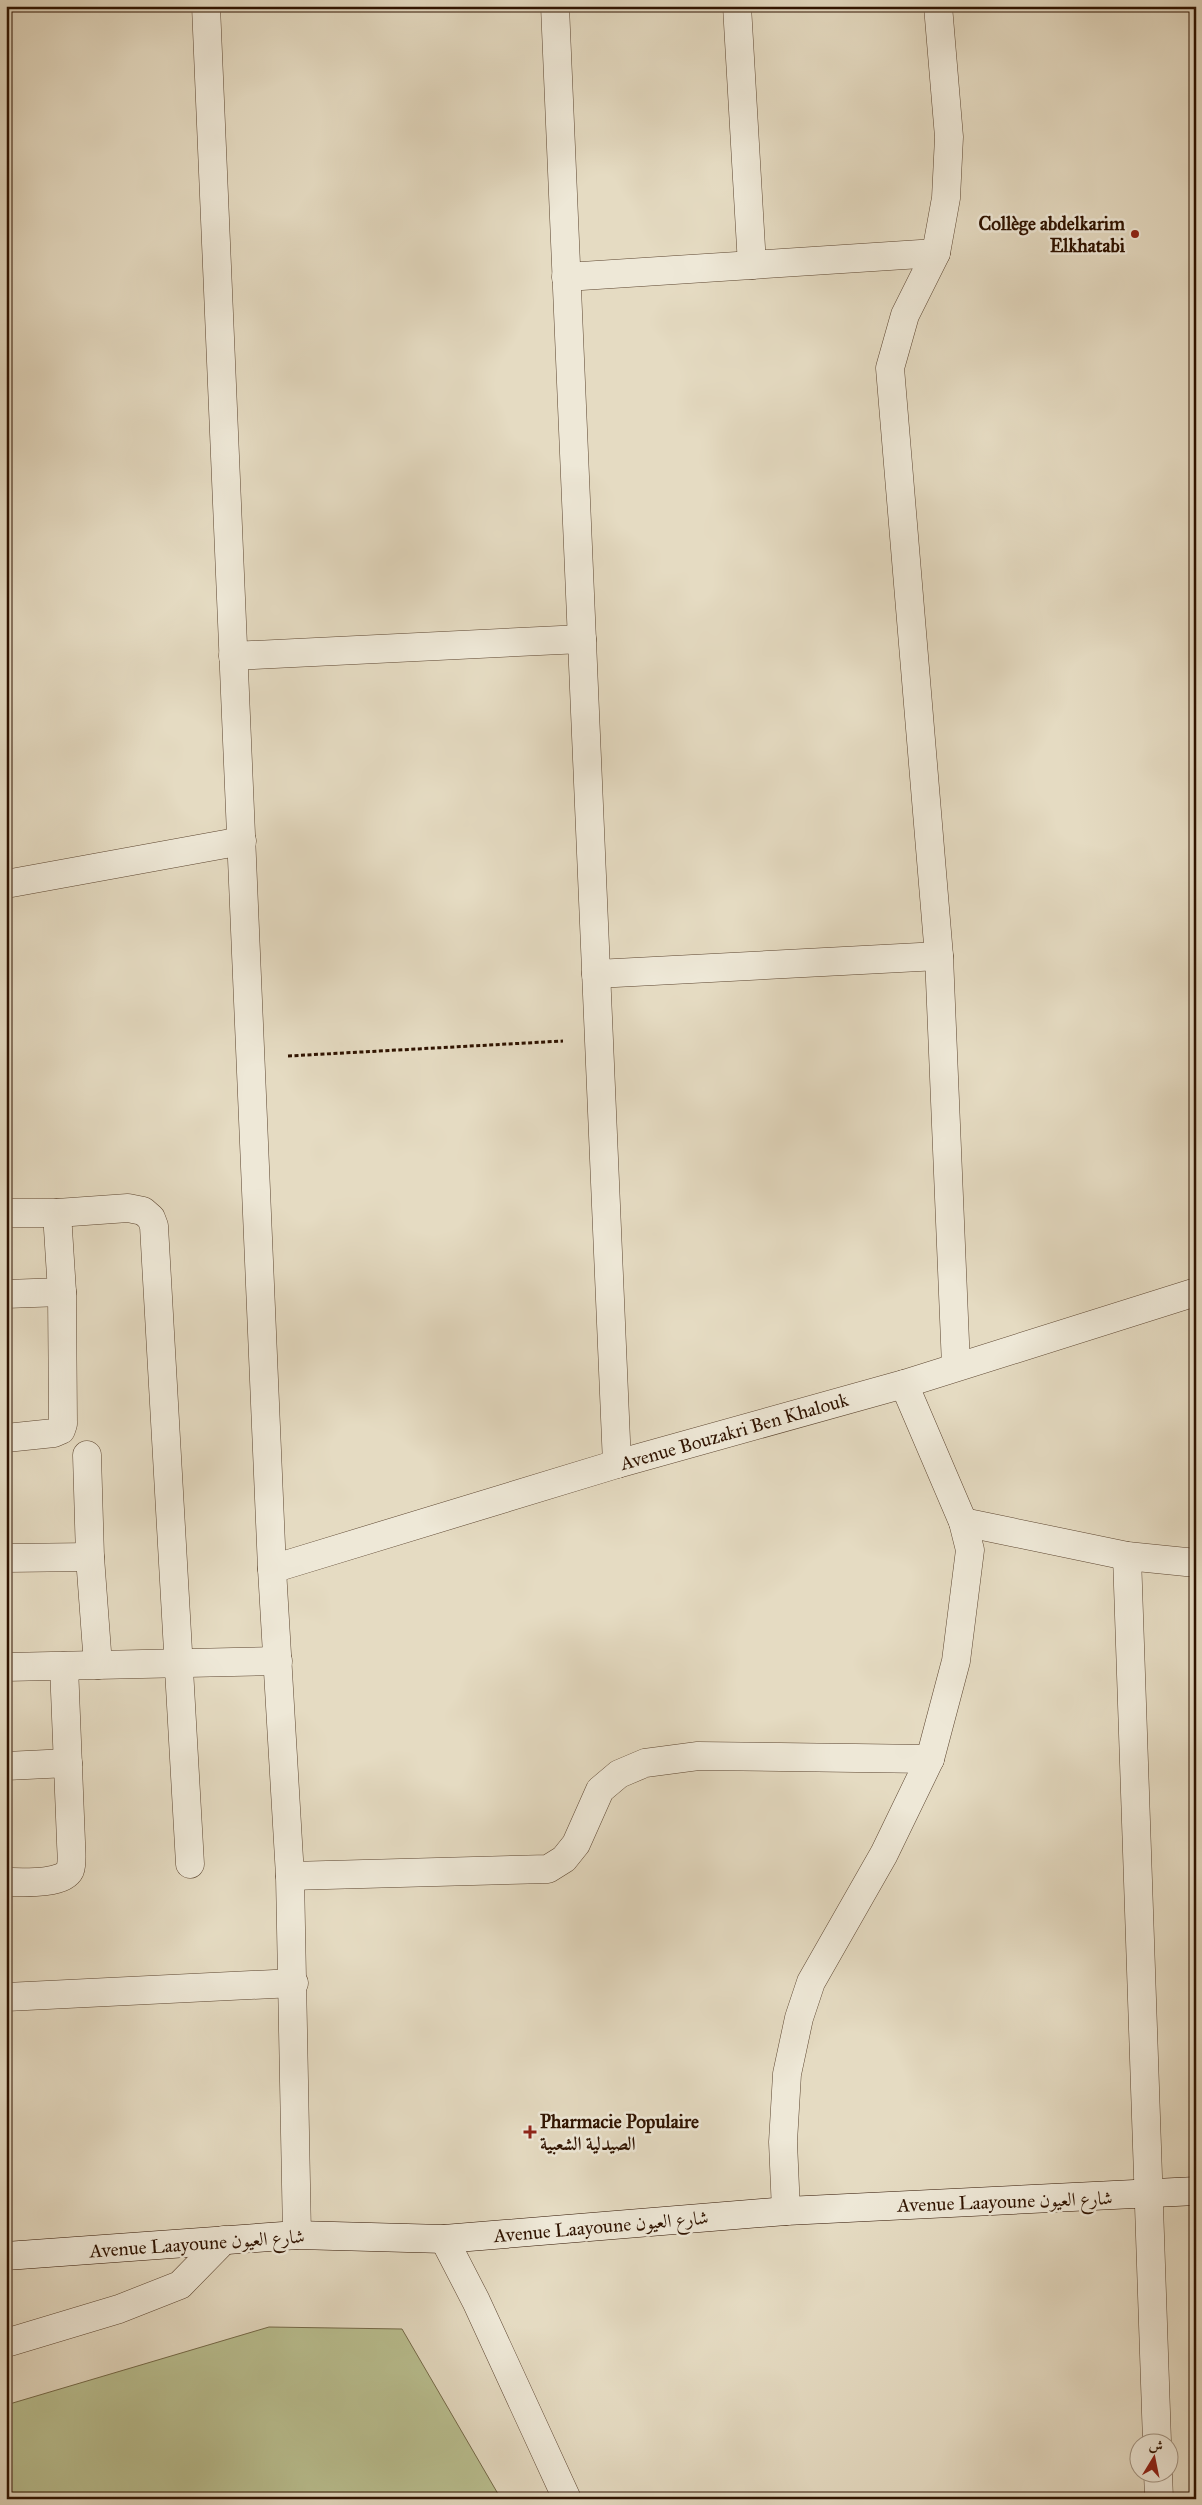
<svg xmlns="http://www.w3.org/2000/svg" width="1202" height="2505" font-family="'IM FELL Great Primer',Amiri,serif">
<style>
.green{fill:#b9bf90;stroke:#746948}
.lines{fill:none;stroke-linecap:round;stroke-linejoin:round}
.minor-casing{stroke:#5c4530;stroke-width:29}
.tertiary-casing{stroke:#5c4530;stroke-width:29}
.secondary-casing{stroke:#2f1300;stroke-width:29}
.path{stroke:#2f1300;stroke-width:3;stroke-dasharray:4 2.5;stroke-linecap:butt}
.minor{stroke:#eee8d7;stroke-width:28}
.tertiary{stroke:#eee8d7;stroke-width:28}
.secondary{stroke:#eee8d7;stroke-width:28}
.poi-dot{fill:#8f2418;stroke:#eee8d7;stroke-width:2}
.labels{text-anchor:middle;stroke-width:5;stroke-linejoin:round;paint-order:stroke}
.poi-label{font-size:19px;font-weight:bold;fill:#2f1300;stroke:#eee8d7;text-anchor:end}
.street-label{font-size:19px;fill:#2f1300;stroke:#eee8d7}
</style>
<rect width="100%" height="100%" fill="#e5dbc2"/>
<filter id="stains"><feTurbulence type="fractalNoise" baseFrequency=".004" numOctaves="4"/><feColorMatrix values="0 0 0 0 .2 0 0 0 0 .09 0 0 0 0 .02 0 0 0 .5 -.17"/></filter>
<radialGradient id="worn" r=".72"><stop offset=".6" stop-color="#630" stop-opacity="0"/><stop offset="1" stop-color="#630" stop-opacity=".3"/></radialGradient>
<polygon class="green" points="269,2327 402,2329 501,2499 6,2499 6,2405"/>
<g class="lines">
<g class="minor-casing">
<g id="minor">
<polyline points="555,6 617,1464"/>
<polyline points="737,6 752,265"/>
<polyline points="938,6 949,137 946,198 936,253 905,315 890,368 939,956 956,1366"/>
<polyline points="566,277 936,253"/>
<polyline points="233,656 582,639"/>
<polyline points="6,884 242,841"/>
<polyline points="596,974 939,956"/>
<polyline points="6,1213 57,1213 128,1208 143,1211 151,1218 154,1226 190,1864"/>
<polyline points="6,1294 62,1292"/>
<polyline points="6,1438 54,1433 61,1430 63,1424 62,1292 57,1213"/>
<polyline points="87,1455 90,1557 98,1665"/>
<polyline points="963,1522 1127,1556 1196,1563"/>
<polyline points="1127,1556 1157,2442"/>
<polyline points="6,1558 90,1557"/>
<polyline points="6,1667 278,1661"/>
<polyline points="6,1766 68,1763"/>
<polyline points="290,1876 548,1869 564,1859 576,1844 600,1790 619,1774 645,1763 698,1756 930,1759"/>
<path d="M 6,1882 C 21,1882 63,1885 70,1870 C 73,1862 71,1850 71,1842 L 64,1666"/>
<polyline points="6,1997 294,1983"/>
<polyline points="786,2211 783,2142 787,2074 799,2018 811,1982 884,1854 930,1759 956,1661 970,1550 963,1522 904,1384"/>
<polyline points="444,2239 476,2301 567,2499"/>
<polyline points="6,2343 119,2309 180,2285 224,2240"/>
<polyline points="1158,2472 1159,2499"/>
</g>
</g>
<g class="tertiary-casing">
<g id="tertiary">
<polyline points="206,6 272,1569 290,1876 297,2235"/>
<polyline points="272,1569 617,1464 904,1384 1196,1292"/>
</g>
</g>
<g class="secondary-casing">
<polyline id="secondary" points="6,2256 297,2235 444,2239 786,2211 1196,2191"/>
</g>
<polyline class="path" points="288,1056 563,1041"/>
<use href="#minor" class="minor"/>
<use href="#tertiary" class="tertiary"/>
<use href="#secondary" class="secondary"/>
</g>
<g class="poi-dot">
<circle cx="1135" cy="234" r="5"/>
<path d="M527.5 2124.5h5v5h5v5h-5v5h-5v-5h-5v-5h5z"/>
</g>
<g class="labels">
<g class="poi-label">
<text x="1125" y="230">Collège abdelkarim<tspan x="1125" dy="22">Elkhatabi</tspan></text>
<text x="540" y="2128" text-anchor="start">Pharmacie Populaire<tspan x="540" dy="22">الصيدلية الشعبية</tspan></text>
</g>
<g class="street-label">
<text transform="translate(734 1431) rotate(-16)" y="7">Avenue Bouzakri Ben Khalouk</text>
<text transform="translate(1005 2201) rotate(-2)" y="7">Avenue Laayoune شارع العيون</text>
<text transform="translate(601 2226) rotate(-5)" y="7">Avenue Laayoune شارع العيون</text>
<text transform="translate(197 2243) rotate(-4)" y="7">Avenue Laayoune شارع العيون</text>
</g>
</g>
<rect width="1202" height="2505" fill="none" stroke="#e5dbc2" stroke-width="25"/>
<rect x="8" y="8" width="1187" height="2490" fill="none" stroke="#2f1300" stroke-width="2.5"/>
<rect x="12" y="12" width="1177" height="2480" fill="none" stroke="#2f1300"/>
<g transform="translate(1154 2458) rotate(10)"><circle r="24" fill="#eee8d7" stroke="#a29381"/>
<path d="M0-4L9 19L0 12L-9 19Z" fill="#8f2418"/>
<text y="-8" font-size="14" font-weight="bold" text-anchor="middle" fill="#2f1300">ش</text>
</g>
<rect width="100%" height="100%" filter="url(#stains)"/>
<rect width="100%" height="100%" fill="url(#worn)"/>
</svg>
